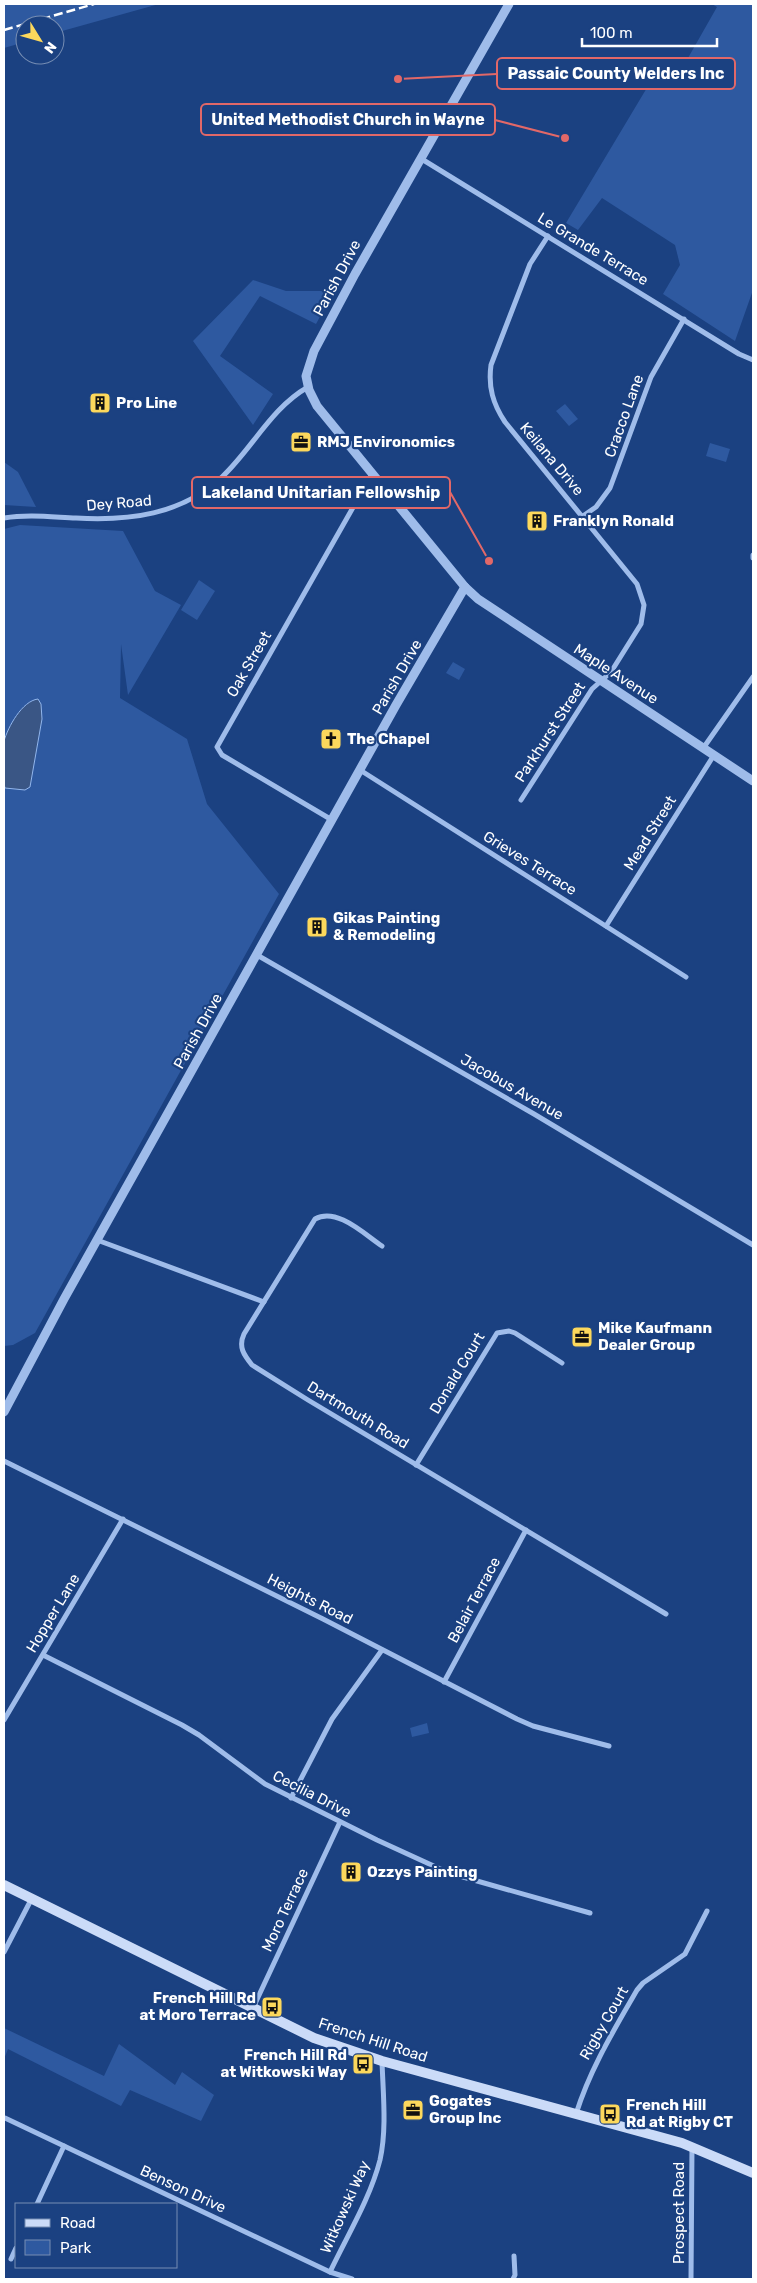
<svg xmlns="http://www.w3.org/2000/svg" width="757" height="2283" font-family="Rubik,sans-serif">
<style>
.green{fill:#2e59a0}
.water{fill:#3a5685;stroke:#92b6ec}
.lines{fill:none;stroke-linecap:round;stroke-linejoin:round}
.minor{stroke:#9fbcea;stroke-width:5}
.tertiary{stroke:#9fbcea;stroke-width:9}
.secondary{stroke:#cbdbf8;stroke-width:10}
.rail{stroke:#fff;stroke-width:2.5;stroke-dasharray:9 4;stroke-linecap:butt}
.labels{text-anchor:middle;stroke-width:4.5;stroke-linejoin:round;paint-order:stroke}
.street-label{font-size:15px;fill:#fff;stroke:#1b4181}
.poi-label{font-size:15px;font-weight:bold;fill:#fff;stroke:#1b4181;text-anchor:start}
.leader{fill:none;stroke:#e26868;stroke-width:2}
.callout-dot{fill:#e26868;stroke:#1b4181;stroke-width:2}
.callout{fill:#1b4181;stroke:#e26868;stroke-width:2}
.callout-label{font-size:16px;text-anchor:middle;font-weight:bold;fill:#fff}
</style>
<rect width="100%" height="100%" fill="#1b4181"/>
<g class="green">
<polygon points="4,4 159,4 55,33 55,25 25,25 25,42 4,48"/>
<polygon points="712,4 753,5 753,290 735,341 663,294 680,265 675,245 602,198 578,230 566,223 663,61 688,58 717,7"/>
<polygon points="253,280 286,291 334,291 316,324 260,296 220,356 273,394 253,425 193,341"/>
<polygon points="565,404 578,419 569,426 556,411"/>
<polygon points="710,443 730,449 726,462 706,456"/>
<polygon points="4,462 18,472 36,507 4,505"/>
<polygon points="20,525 123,531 155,591 181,605 128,695 121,644 120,698 187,739 207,804 279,894 35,1333 13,1345 4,1346 4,529"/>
<polygon points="199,580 215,591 197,620 181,610"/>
<polygon points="453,662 465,669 459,680 446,673"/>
<polygon points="427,1723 429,1733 412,1737 410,1728"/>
<polygon points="4,2028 104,2076 119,2044 175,2085 182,2072 214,2095 201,2121 130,2090 121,2106 8,2049 4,2059"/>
</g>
<path class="water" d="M 38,699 L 41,704 L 42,719 L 30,787 L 25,790 L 5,788 C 2,780 2,750 4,741 C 8,727 22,701 38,699 Z"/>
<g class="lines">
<g class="minor">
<polyline points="420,158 739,354 753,360"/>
<polyline points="583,516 596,507 610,488 651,377 684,319"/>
<path d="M 4,518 C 28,514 52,517 76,518 C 129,521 181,515 222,477 C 252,449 271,408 308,387"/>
<polyline points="753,555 753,558"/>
<polyline points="704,747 753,677"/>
<path d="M 360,770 C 468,839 578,908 686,977"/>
<path d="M 521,800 L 592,689 L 611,672 L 641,624 L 644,605 L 637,584 L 505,422 C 493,404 488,387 491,365 L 530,264 L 548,236"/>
<polyline points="332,820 222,755 217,747 372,474"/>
<polyline points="606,926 714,755"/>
<polyline points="257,955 534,1114 753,1245"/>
<polyline points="97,1240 264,1302"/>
<path d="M 382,1246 C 364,1234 337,1207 315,1219 L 244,1334 C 238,1347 244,1355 252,1365 L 308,1400 L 666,1614"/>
<polyline points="4,1461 323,1619 517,1719 533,1726 609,1746"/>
<polyline points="416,1465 497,1333 509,1331 515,1333 562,1363"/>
<polyline points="43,1655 182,1725 199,1735 265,1784 377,1840 449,1873 590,1913"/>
<polyline points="444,1682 526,1530"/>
<polyline points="4,1720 123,1519"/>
<polyline points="291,1798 332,1719 382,1650"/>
<polyline points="4,1952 32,1898"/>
<polyline points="253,2008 340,1822"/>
<path d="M 576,2114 C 590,2069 614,2030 637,1990 L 643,1983 L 685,1954 L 707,1911"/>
<polyline points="5,2118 330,2272 352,2279"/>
<polyline points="37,2204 64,2146"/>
<polyline points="11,2259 16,2248"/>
<path d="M 330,2272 C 347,2236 370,2199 380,2160 C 387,2129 383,2093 382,2061"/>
<polyline points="513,2279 515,2275 514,2256"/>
<polyline points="691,2279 692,2147"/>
</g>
<g class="tertiary">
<polyline points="509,4 355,274 314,351 306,376 309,390 317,406 465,587 478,599 753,781"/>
<polyline points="4,1412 64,1299 396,705 465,587"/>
</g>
<polyline class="secondary" points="4,1885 314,2038 382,2061 682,2143 753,2173"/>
<polyline class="rail" points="4,30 94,4"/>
</g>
<defs>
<g id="building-square" transform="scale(1.125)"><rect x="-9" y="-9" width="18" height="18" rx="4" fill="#fcd85c" stroke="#1b4181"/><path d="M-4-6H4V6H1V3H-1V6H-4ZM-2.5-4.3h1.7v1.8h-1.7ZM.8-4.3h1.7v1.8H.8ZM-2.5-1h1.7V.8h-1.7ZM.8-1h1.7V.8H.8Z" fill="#111"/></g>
<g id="office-square" transform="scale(1.125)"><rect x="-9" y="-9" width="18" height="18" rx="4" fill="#fcd85c" stroke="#1b4181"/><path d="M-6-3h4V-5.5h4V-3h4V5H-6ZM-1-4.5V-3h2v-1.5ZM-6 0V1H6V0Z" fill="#111"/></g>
<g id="church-square" transform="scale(1.125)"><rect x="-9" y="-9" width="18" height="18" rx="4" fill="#fcd85c" stroke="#1b4181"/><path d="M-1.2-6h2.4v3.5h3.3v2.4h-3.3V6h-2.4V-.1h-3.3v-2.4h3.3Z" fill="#111"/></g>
<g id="bus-square" transform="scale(1.125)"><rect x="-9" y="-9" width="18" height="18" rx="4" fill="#fcd85c" stroke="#1b4181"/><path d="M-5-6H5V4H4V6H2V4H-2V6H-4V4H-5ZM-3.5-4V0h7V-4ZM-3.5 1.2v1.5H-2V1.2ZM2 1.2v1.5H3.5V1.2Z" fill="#111"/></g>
</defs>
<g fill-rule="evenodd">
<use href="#building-square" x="100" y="403"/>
<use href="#office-square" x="301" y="442"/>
<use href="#building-square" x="537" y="521"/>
<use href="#church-square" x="331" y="739"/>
<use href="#building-square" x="317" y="927"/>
<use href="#office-square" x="582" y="1337"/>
<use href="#building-square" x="351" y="1872"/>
<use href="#bus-square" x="272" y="2007"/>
<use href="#bus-square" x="363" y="2064"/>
<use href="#office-square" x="413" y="2110"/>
<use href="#bus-square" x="610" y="2114"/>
</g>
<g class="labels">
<g class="street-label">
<text transform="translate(593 249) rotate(31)" y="5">Le Grande Terrace</text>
<text transform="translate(337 278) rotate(-62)" y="5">Parish Drive</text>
<text transform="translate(624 416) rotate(-70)" y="5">Cracco Lane</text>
<text transform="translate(552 459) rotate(50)" y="5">Keilana Drive</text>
<text transform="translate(119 503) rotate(-5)" y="5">Dey Road</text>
<text transform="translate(249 664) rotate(-60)" y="5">Oak Street</text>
<text transform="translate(616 674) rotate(33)" y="5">Maple Avenue</text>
<text transform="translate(397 677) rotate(-60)" y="5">Parish Drive</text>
<text transform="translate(550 732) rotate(-57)" y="5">Parkhurst Street</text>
<text transform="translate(650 833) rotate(-58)" y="5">Mead Street</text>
<text transform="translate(530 863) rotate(32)" y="5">Grieves Terrace</text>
<text transform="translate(198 1031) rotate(-61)" y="5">Parish Drive</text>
<text transform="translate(512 1087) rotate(30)" y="5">Jacobus Avenue</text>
<text transform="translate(457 1373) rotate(-59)" y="5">Donald Court</text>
<text transform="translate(358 1415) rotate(31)" y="5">Dartmouth Road</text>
<text transform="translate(310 1599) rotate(27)" y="5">Heights Road</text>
<text transform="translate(474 1600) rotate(-62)" y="5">Belair Terrace</text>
<text transform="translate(53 1613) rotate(-59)" y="5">Hopper Lane</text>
<text transform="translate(312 1794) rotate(27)" y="5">Cecilia Drive</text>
<text transform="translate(285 1910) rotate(-65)" y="5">Moro Terrace</text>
<text transform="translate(604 2023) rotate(-60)" y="5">Rigby Court</text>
<text transform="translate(373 2040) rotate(18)" y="5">French Hill Road</text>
<text transform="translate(183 2189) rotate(25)" y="5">Benson Drive</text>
<text transform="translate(345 2207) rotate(-66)" y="5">Witkowski Way</text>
<text transform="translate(679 2213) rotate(-90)" y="5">Prospect Road</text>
</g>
<g class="poi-label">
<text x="116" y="408">Pro Line</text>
<text x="317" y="447">RMJ Environomics</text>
<text x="553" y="526">Franklyn Ronald</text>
<text x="347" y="744">The Chapel</text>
<text x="333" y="923">Gikas Painting<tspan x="333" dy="17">&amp; Remodeling</tspan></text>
<text x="598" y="1333">Mike Kaufmann<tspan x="598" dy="17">Dealer Group</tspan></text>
<text x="367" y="1877">Ozzys Painting</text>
<text x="256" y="2003" text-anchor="end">French Hill Rd<tspan x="256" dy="17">at Moro Terrace</tspan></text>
<text x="347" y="2060" text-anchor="end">French Hill Rd<tspan x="347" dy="17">at Witkowski Way</tspan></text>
<text x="429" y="2106">Gogates<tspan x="429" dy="17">Group Inc</tspan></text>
<text x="626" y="2110">French Hill<tspan x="626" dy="17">Rd at Rigby CT</tspan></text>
</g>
</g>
<path class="leader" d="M398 79L497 74M565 138L495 120M489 561L450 492"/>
<g class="callout-dot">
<circle cx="398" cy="79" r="5"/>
<circle cx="565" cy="138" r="5"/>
<circle cx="489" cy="561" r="5"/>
</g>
<g class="callout">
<rect x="497" y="58" width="238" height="31" rx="5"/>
<rect x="201" y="104" width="294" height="31" rx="5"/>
<rect x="192" y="477" width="258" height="31" rx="5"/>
</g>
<g class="callout-label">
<text x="616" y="79">Passaic County Welders Inc</text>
<text x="348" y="125">United Methodist Church in Wayne</text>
<text x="321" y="498">Lakeland Unitarian Fellowship</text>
</g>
<rect width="757" height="2283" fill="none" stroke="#ffffff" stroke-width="10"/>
<rect x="15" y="2203" width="162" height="65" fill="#1b4181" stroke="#768db3"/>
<rect x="25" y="2219" width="25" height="8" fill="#cbdbf8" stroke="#768db3"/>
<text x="60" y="2228" font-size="15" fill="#ffffff">Road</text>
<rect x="25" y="2240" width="25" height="15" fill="#2e59a0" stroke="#768db3"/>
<text x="60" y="2253" font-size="15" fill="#ffffff">Park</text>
<g transform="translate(40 40) rotate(127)"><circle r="24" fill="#1b4181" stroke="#768db3"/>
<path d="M0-4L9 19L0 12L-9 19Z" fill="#fcd85c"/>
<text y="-8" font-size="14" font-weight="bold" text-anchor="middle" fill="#ffffff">N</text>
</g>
<path d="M582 38v8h135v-8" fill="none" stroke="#ffffff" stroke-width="2.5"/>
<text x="590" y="38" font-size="15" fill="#ffffff" stroke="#1b4181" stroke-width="4" paint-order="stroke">100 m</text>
</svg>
